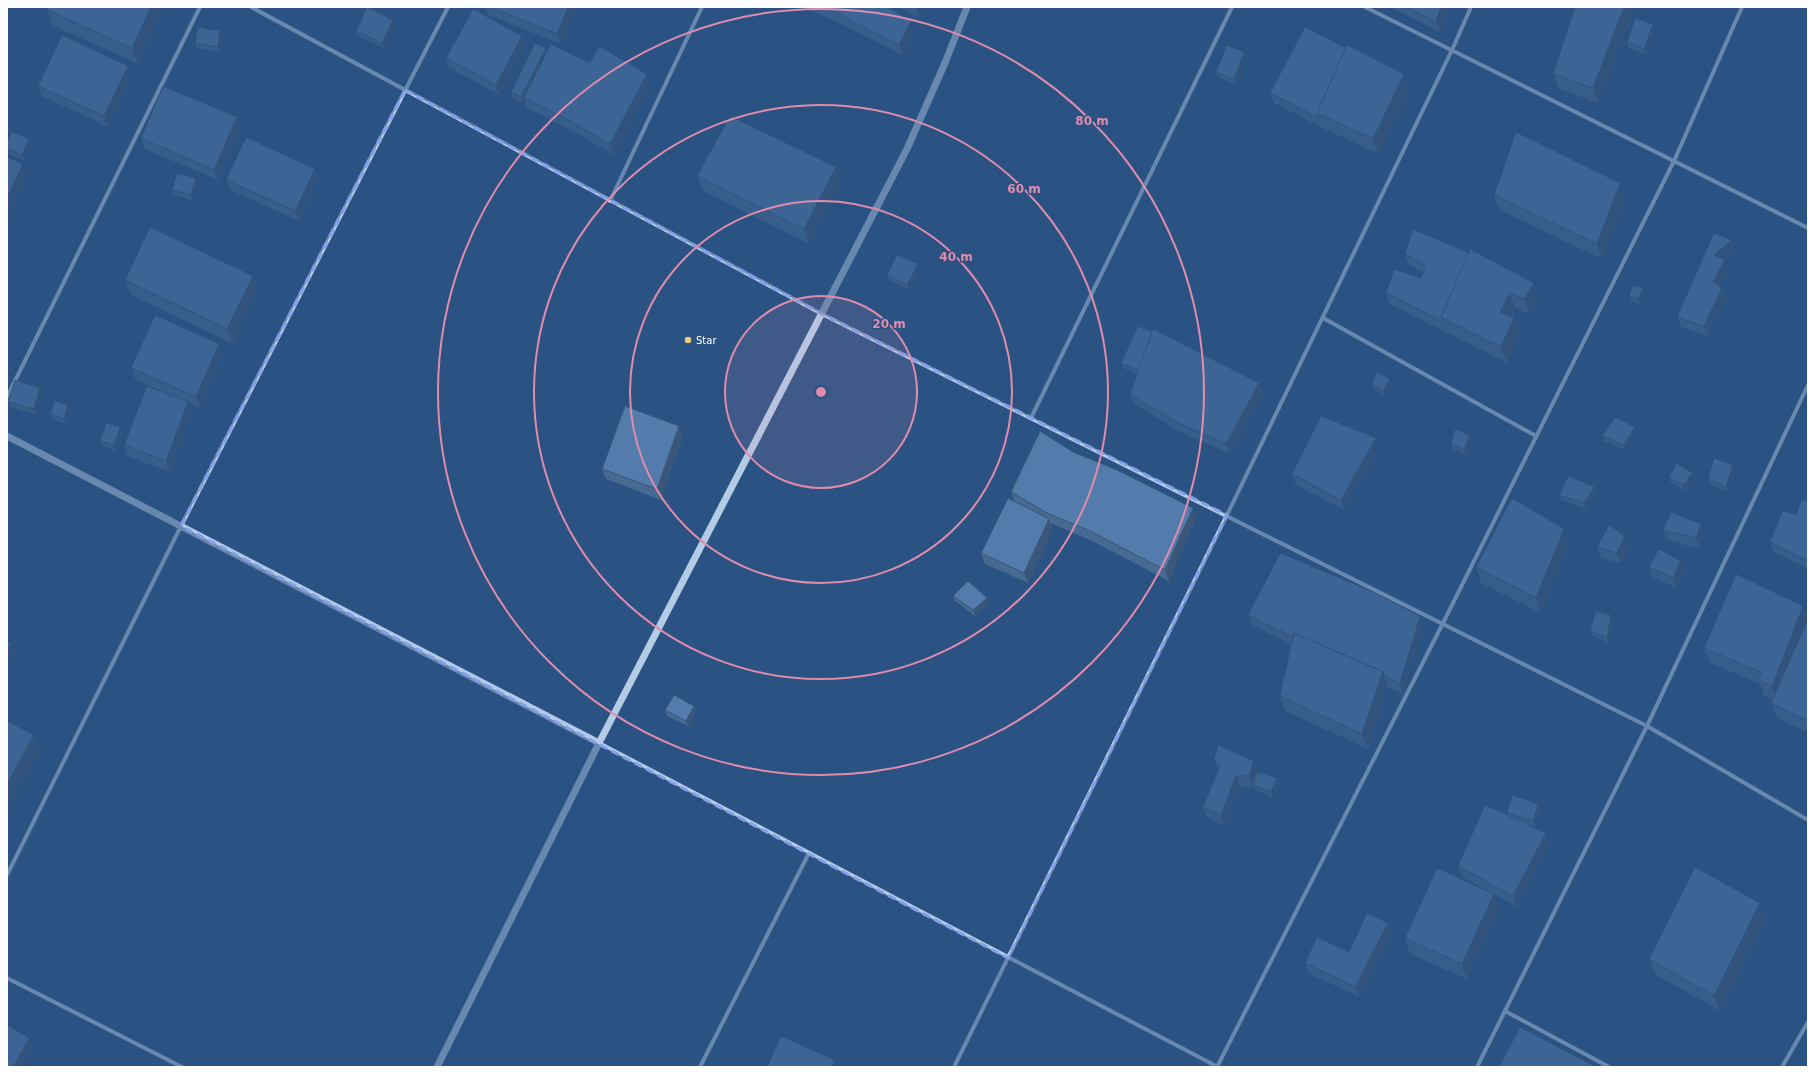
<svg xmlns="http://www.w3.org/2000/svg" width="1815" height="1074" font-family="'DejaVu Sans',sans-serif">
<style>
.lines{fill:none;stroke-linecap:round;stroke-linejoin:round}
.minor{stroke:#b4cbe6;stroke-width:4}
.tertiary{stroke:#b4cbe6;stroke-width:7}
.wall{fill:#476a93}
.shaded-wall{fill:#3a5678}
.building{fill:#537bab;stroke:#3a5678}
.marked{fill:none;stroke:#839eea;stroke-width:3;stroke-dasharray:8 5;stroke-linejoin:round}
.ring{fill:none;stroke:#e08cad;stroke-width:2}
.poi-dot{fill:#edcb7c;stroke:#2a5283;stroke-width:1.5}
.labels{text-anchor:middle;stroke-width:3;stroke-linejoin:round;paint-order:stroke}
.poi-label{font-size:10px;fill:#fff;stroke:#2a5283;text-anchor:start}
.centre{fill:#e08cad;stroke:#2a5283;stroke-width:2}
.ring-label{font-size:12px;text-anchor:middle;font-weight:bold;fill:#e08cad;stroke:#2a5283;stroke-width:3;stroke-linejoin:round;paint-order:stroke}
</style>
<rect width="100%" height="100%" fill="#2a5283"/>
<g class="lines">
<g class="minor">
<polyline points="251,7 822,314 1647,726 1808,820"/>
<polyline points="1365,7 1808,228"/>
<polyline points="610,201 702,7"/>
<polyline points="1323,318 1536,436"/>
<polyline points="7,397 200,7"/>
<polyline points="1031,418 1232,7"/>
<polyline points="599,743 1218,1067"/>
<polyline points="7,875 181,526 448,7"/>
<polyline points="7,978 182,1067"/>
<polyline points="1505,1011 1609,1067"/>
<polyline points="700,1067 809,853"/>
<polyline points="954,1067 1227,515 1452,50 1471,7"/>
<polyline points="1217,1067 1442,625 1674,161 1742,7"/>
<polyline points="1477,1067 1647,726 1808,385"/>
<polyline points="1782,1067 1808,1022"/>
</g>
<g class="tertiary">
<polyline points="7,436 599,743"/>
<polyline points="437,1067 599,743 907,149 945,63 967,7"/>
</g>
</g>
<g class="wall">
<polygon points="485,7 576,7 561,44 488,15"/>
<polygon points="802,7 897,7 896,12 915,31 903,55 843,25"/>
<polygon points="898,7 923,7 919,18"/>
<polygon points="1389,7 1449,7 1440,32"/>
<polygon points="1575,7 1636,7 1598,103 1559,89 1553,74"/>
<polygon points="47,10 162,11 138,64 52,25"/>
<polygon points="395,25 384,48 358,36 356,31"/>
<polygon points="1655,29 1645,54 1628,48 1627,42"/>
<polygon points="220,31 222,36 220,52 197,48 195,43"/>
<polygon points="522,36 526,46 500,95 450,69 446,58"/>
<polygon points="546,48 547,52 590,63 647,74 651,84 614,155 567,128 527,108 524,100 523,103 513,98 511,92"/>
<polygon points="1244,52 1246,57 1236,84 1218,77 1216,72"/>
<polygon points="128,66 131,76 108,127 42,96 38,86"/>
<polygon points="1409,89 1378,154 1323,128 1274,103 1270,93"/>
<polygon points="240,128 218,180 145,149 141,138"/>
<polygon points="29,139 31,144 24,160 7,153 7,143"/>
<polygon points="836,167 841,182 809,244 703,191 697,176"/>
<polygon points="315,169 319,179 299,221 230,190 226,180"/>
<polygon points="198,184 193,201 174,195 172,190"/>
<polygon points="1494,195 1625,198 1602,259 1500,210"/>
<polygon points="1714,233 1736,250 1725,260 1729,271 1720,286 1726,298 1708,336 1681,327 1677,317"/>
<polygon points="1405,254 1534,283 1539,298 1529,314 1515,308 1511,317 1514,318 1520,333 1507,363 1390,304 1386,293 1421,278 1423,273 1408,264"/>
<polygon points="918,264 920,269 909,290 889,280 887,275"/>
<polygon points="253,276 258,291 233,344 131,295 125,280"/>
<polygon points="1643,288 1645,293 1640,304 1631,301 1629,296"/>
<polygon points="223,355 200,408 189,403 192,413 170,472 127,456 124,445 179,399 135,379 131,368"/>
<polygon points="1121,363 1259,383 1263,393 1230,454 1182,433 1134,404 1130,394 1137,374 1123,368"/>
<polygon points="1372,384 1392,384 1385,397 1374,389"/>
<polygon points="42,393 36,415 10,407 8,402"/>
<polygon points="70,410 66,424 52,419 50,414"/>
<polygon points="679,426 683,437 661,500 606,479 602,469"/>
<polygon points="122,433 116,451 102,446 100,441"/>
<polygon points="1637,433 1625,450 1604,441 1602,436"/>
<polygon points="1470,435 1472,440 1466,455 1453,450 1451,444"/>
<polygon points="1380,448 1344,510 1296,485 1292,474"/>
<polygon points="1073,452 1196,518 1169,581 1094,542 1051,523 1053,530 1028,583 985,564 981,553 1014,501 1011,492"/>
<polygon points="1734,471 1728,492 1710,485 1708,479"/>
<polygon points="1669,478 1695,478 1685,491 1671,483"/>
<polygon points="1597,492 1586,509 1561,500 1559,495"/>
<polygon points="1808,502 1808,569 1774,552 1770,542"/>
<polygon points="1701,524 1704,535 1700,549 1667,540 1663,530"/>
<polygon points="1625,536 1629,547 1621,563 1601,558 1597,547"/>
<polygon points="1569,544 1541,613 1481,583 1476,567"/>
<polygon points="1649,567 1685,572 1677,588 1653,578"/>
<polygon points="953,596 987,598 989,603 975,616 955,601"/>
<polygon points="1803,606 1808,619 1808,733 1777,718 1771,703 1773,700 1764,696 1760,684 1710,663 1704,648"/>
<polygon points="1248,615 1420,616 1423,626 1403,694 1388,687 1368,749 1285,711 1280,696 1291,644 1252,625"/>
<polygon points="1613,620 1609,643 1592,635 1590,630"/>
<polygon points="694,706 696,711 688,726 667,716 665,710"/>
<polygon points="1214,759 1257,771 1257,772 1277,778 1279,784 1273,798 1255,790 1253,786 1253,787 1240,787 1225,826 1207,818 1203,807 1219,771 1218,770"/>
<polygon points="1540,810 1535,827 1524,823 1550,844 1517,907 1494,894 1499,909 1467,979 1410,954 1405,938 1493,893 1462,877 1458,866 1508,815 1507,813"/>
<polygon points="1766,918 1720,1011 1655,974 1649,959"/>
<polygon points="1388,923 1392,933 1359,997 1308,973 1305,963 1349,952"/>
</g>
<g class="shaded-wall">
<polygon points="151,7 161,7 162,11 138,64 132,48"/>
<polygon points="568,7 576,7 561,44 557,34"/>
<polygon points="890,7 897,7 893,18 889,8"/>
<polygon points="916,7 923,7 919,18 916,8"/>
<polygon points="1441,7 1449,7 1440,32 1436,22"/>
<polygon points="1624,7 1636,7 1598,103 1593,88"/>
<polygon points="393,20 395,25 384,48 382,43"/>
<polygon points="911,21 915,31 903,55 899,45"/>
<polygon points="1653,24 1655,29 1645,54 1644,49"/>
<polygon points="220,31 222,36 220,52 218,47"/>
<polygon points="522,36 526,46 500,95 496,85"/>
<polygon points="546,48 547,53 524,98 524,100 523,103 521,97"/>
<polygon points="1244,52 1246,57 1236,84 1234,79"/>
<polygon points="128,66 131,76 108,127 104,116"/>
<polygon points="647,74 651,84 614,155 610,144"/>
<polygon points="1404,74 1409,89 1378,154 1373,139"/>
<polygon points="237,117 240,128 218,180 214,170"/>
<polygon points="29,139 31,144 24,160 22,155"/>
<polygon points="23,164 27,175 7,217 7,198"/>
<polygon points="836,167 841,182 809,244 804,229"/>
<polygon points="315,169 319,179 299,221 295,211"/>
<polygon points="196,178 198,184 193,201 191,195"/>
<polygon points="1620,183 1625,198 1602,259 1597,244"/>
<polygon points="1732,240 1736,250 1718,266 1714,255"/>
<polygon points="1725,260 1729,271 1717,292 1713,282"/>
<polygon points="918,264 920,269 909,290 907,285"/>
<polygon points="253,276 258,291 233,344 227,329"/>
<polygon points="1534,283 1539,298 1529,314 1524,299"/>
<polygon points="1643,288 1645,293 1640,304 1638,299"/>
<polygon points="1722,288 1726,298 1708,336 1704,326"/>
<polygon points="1510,293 1515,308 1505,328 1500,312"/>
<polygon points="1514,318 1520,333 1507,363 1501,347"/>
<polygon points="219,344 223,355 200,408 196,397"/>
<polygon points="1390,379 1392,384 1385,397 1383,391"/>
<polygon points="1259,383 1263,393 1230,454 1226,444"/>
<polygon points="40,388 42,393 36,415 34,409"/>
<polygon points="188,402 192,413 170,472 166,461"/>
<polygon points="68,405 70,410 66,424 64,419"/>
<polygon points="679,426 683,437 661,500 657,489"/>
<polygon points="120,427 122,433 116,451 114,445"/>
<polygon points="1635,427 1637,433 1625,450 1624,445"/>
<polygon points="1470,435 1472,440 1466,455 1464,450"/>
<polygon points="1376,438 1380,448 1344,510 1341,500"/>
<polygon points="1733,465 1734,471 1728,492 1726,487"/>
<polygon points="1693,473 1695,478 1685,491 1683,485"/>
<polygon points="1595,487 1597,492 1586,509 1584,503"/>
<polygon points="1193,508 1196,518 1169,581 1165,570"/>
<polygon points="1049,519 1053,530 1028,583 1024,573"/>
<polygon points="1701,524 1704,535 1700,549 1696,538"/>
<polygon points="1564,529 1569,544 1541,613 1536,598"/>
<polygon points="1625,536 1629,547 1621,563 1617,553"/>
<polygon points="1681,561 1685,572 1677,588 1673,578"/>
<polygon points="987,598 989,603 975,616 973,610"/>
<polygon points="1803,606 1808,619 1808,623 1777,702 1772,687"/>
<polygon points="1611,615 1613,620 1609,643 1607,638"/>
<polygon points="1420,616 1423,626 1403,694 1400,684"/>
<polygon points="11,644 15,654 7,667 7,650"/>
<polygon points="1383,672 1388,687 1368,749 1362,734"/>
<polygon points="694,706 696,711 688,726 686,721"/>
<polygon points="34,735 40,750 7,810 7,784"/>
<polygon points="1254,761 1257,771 1253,785 1253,787 1249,776"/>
<polygon points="1236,776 1240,787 1225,826 1221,815"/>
<polygon points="1277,778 1279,784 1273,798 1271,792"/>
<polygon points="1538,804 1540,810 1535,827 1533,821"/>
<polygon points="1546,833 1550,844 1517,907 1513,896"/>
<polygon points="1494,894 1499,909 1467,979 1462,964"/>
<polygon points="1760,903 1766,918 1720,1011 1714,996"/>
<polygon points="1388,923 1392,933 1359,997 1355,987"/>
<polygon points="30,1038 33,1049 23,1067 13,1067"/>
<polygon points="835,1060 837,1067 832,1067"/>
</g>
<g class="building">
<polygon points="48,7 151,7 132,48 47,10"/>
<polygon points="367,7 393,20 382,43 356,31"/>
<polygon points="491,7 568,7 557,34"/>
<polygon points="822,7 890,7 889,8 911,21 899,45 839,14"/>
<polygon points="1406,7 1441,7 1436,22"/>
<polygon points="1575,7 1624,7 1593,88 1553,74"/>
<polygon points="473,9 522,36 496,85 446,58"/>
<polygon points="1635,18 1653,24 1644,49 1627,42"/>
<polygon points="198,27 220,31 218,47 195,43"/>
<polygon points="1305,27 1346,48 1317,113 1319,118 1270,93"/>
<polygon points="62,35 128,66 104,116 38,86"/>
<polygon points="535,43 546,48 521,97 511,92"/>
<polygon points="551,44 590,63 599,46 647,74 610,144 563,117 524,98"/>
<polygon points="1227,45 1244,52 1234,79 1216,72"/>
<polygon points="1347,45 1404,74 1373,139 1317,113"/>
<polygon points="163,86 237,117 214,170 141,138"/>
<polygon points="730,116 836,167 804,229 697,176"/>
<polygon points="12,132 29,139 22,155 7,149 7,143"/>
<polygon points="1516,132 1620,183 1597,244 1494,195"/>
<polygon points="246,137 315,169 295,211 226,180"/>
<polygon points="7,157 23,164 7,198"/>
<polygon points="177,173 196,178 191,195 172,190"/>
<polygon points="150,227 253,276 227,329 125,280"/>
<polygon points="1413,229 1469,253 1441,317 1443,322 1386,293 1394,269 1421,278 1426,266 1405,254"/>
<polygon points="1714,233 1732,240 1714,255 1725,260 1713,282 1722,288 1704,326 1677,317"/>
<polygon points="1470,249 1534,283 1524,299 1510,293 1500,312 1514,318 1501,347 1441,317"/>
<polygon points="897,254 918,264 907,285 887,275"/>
<polygon points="1633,285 1643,288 1638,299 1629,296"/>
<polygon points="155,315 219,344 196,397 131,368"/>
<polygon points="1138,326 1152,332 1139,370 1121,363"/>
<polygon points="1153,329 1259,383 1226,444 1178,423 1130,394"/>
<polygon points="1377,372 1390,379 1383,391 1372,384"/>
<polygon points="15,380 40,388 34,409 8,402"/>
<polygon points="147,386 188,402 166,461 124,445"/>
<polygon points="55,401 68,405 64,419 50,414"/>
<polygon points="625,406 679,426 657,489 602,469"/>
<polygon points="1321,416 1376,438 1341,500 1292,474"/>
<polygon points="1615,417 1635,427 1624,445 1602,436"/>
<polygon points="106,423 120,427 114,445 100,441"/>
<polygon points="1455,429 1470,435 1464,450 1451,444"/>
<polygon points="1040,431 1073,452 1117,470 1193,508 1165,570 1090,531 1047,513 1011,492"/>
<polygon points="1714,458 1733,465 1726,487 1708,479"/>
<polygon points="1676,463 1693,473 1683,485 1669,478"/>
<polygon points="1568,476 1595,487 1584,503 1559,495"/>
<polygon points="1008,498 1049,519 1024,573 981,553"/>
<polygon points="1512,498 1564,529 1536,598 1476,567"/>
<polygon points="1802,499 1808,502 1808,561 1770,542 1783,510 1796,515"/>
<polygon points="1671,512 1701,524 1696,538 1663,530"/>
<polygon points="1609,525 1625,536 1617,553 1597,547"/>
<polygon points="1659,549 1681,561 1673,578 1649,567"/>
<polygon points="1280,553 1371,591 1420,616 1400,684 1384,676 1383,672 1294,633 1293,637 1248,615"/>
<polygon points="1736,574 1803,606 1772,687 1759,680 1761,672 1704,648"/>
<polygon points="968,581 987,598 973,610 953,596"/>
<polygon points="1596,611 1611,615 1607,638 1590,630"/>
<polygon points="1807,621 1808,621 1808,721 1771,703"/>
<polygon points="1294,633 1383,672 1362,734 1280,696"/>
<polygon points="7,642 11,644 7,650"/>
<polygon points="674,695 694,706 686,721 665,710"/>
<polygon points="7,721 34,735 7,784"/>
<polygon points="1218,745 1254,761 1249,776 1236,776 1221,815 1203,807 1220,766 1214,759"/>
<polygon points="1257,772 1277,778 1271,792 1253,785"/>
<polygon points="1512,795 1538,804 1533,821 1507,813"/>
<polygon points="1485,805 1546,833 1513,896 1458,866"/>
<polygon points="1695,867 1760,903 1714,996 1649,959"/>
<polygon points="1437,868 1494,894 1462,964 1405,938"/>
<polygon points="1367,913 1388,923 1355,987 1305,963 1317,937 1349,952"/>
<polygon points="7,1025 30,1038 13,1067 7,1067"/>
<polygon points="1520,1027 1596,1067 1499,1067"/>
<polygon points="781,1036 835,1060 832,1067 767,1067"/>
</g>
<path d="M0 0H1815V1074H0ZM 405,90 L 822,314 L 1227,515 L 1008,958 L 181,526 Z" fill="#2a5283" fill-opacity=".55" fill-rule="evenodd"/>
<path class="marked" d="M 405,90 L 822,314 L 1227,515 L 1008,958 L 181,526 Z"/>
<circle cx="821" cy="392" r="96" fill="#e08cad" fill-opacity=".12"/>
<g class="ring">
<circle cx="821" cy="392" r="96"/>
<circle cx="821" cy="392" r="191"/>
<circle cx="821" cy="392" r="287"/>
<circle cx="821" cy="392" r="383"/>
</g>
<circle class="poi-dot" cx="688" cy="340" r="4"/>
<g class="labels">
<g class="poi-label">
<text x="696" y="344">Star</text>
</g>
</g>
<circle cx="821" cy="392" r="6" class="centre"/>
<g class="ring-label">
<text x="1092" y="125">80 m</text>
<text x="1024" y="193">60 m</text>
<text x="956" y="261">40 m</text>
<text x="889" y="328">20 m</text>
</g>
<rect width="1815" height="1074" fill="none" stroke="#ffffff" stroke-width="16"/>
</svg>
